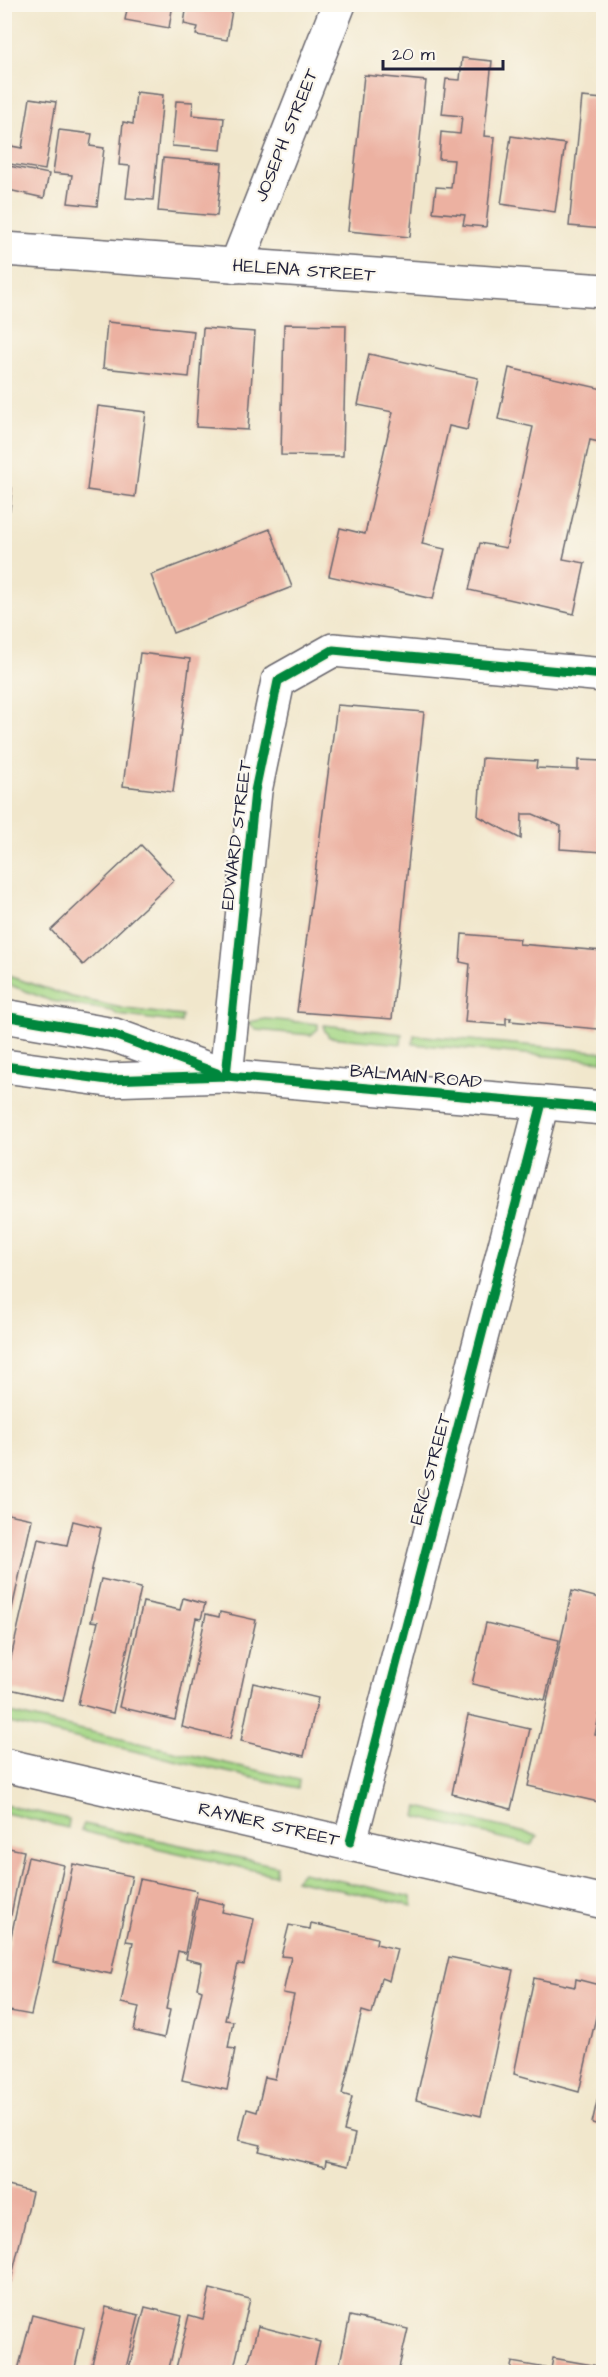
<svg xmlns="http://www.w3.org/2000/svg" width="608" height="2377" font-family="'Architects Daughter',sans-serif">
<style>
.green{fill:#a5d786;stroke:#647c60;stroke-width:1.5}
.building{fill:#ecb1a1}
.lines{fill:none;stroke-linecap:round;stroke-linejoin:round}
.street-casing{stroke:#6a676e;stroke-width:36}
.secondary-casing{stroke:#6a676e;stroke-width:36}
.street{stroke:#fff;stroke-width:33}
.secondary{stroke:#fff;stroke-width:33}
.cycleway-casing{stroke:#fbf7ec;stroke-width:13}
.cycleway{stroke:#00873e;stroke-width:9}
.labels{text-anchor:middle;stroke-width:4.5;stroke-linejoin:round;paint-order:stroke}
.street-label{font-size:18px;fill:#22223b;stroke:#fbf7ec}
</style>
<rect width="100%" height="100%" fill="#fbf7ec"/>
<filter id="ink" filterUnits="userSpaceOnUse"><feTurbulence type="fractalNoise" baseFrequency=".0167" numOctaves="2"/><feDisplacementMap in="SourceGraphic" scale="12" xChannelSelector="R" yChannelSelector="G"/><feConvolveMatrix kernelMatrix="1 2 1 2 8 2 1 2 1" color-interpolation-filters="sRGB"/></filter>
<filter id="wash" filterUnits="userSpaceOnUse"><feTurbulence type="fractalNoise" baseFrequency=".008" numOctaves="4" result="noise"/><feDisplacementMap in="SourceGraphic" scale="24" xChannelSelector="R" yChannelSelector="G"/><feGaussianBlur stdDeviation="1.35" result="paint"/><feColorMatrix in="noise" values="0 0 0 0 0 0 0 0 0 0 0 0 0 0 0 0 0 1.4 0 .05"/><feComposite in="paint" operator="in"/></filter>
<g filter="url(#wash)">
<rect width="100%" height="100%" fill="#f1e7cc"/>
<g class="green">
<polygon points="5,975 72,997 126,1009 182,1016 181,1023 118,1015 112,1011 51,1001 5,983"/>
<polygon points="266,1019 318,1024 318,1029 311,1035 256,1030 248,1022"/>
<polygon points="324,1025 402,1034 401,1044 329,1037 324,1029"/>
<polygon points="414,1035 603,1052 603,1061 413,1044"/>
<polygon points="5,1712 299,1780 298,1788 5,1722"/>
<polygon points="5,1805 69,1819 68,1828 5,1813"/>
<polygon points="418,1807 538,1836 531,1845 416,1817"/>
<polygon points="84,1824 277,1866 275,1875 81,1831"/>
<polygon points="302,1872 411,1897 413,1906 295,1880"/>
</g>
<g id="blocks">
<g class="building">
<polygon points="128,4 173,4 169,28 125,20"/>
<polygon points="187,4 233,4 227,40 196,35 198,27 184,24"/>
<polygon points="462,58 492,61 484,136 495,137 486,227 463,225 465,215 433,212 436,187 451,188 454,160 439,159 441,132 460,134 462,116 442,114 446,79 460,80"/>
<polygon points="364,75 426,81 410,237 348,231"/>
<polygon points="136,92 163,95 153,200 126,198 130,166 119,165 123,122 133,124"/>
<polygon points="582,97 603,99 603,229 569,226"/>
<polygon points="30,98 56,102 45,170 4,163 6,145 22,148"/>
<polygon points="176,101 193,102 192,115 224,118 221,150 172,146"/>
<polygon points="59,130 92,134 90,146 104,148 97,206 68,203 72,175 53,173"/>
<polygon points="511,136 565,144 555,212 501,204"/>
<polygon points="163,158 222,163 217,216 158,211"/>
<polygon points="4,165 49,174 44,198 4,189"/>
<polygon points="107,322 194,331 189,377 103,368"/>
<polygon points="284,324 346,325 343,456 281,455"/>
<polygon points="203,328 255,332 248,430 196,427"/>
<polygon points="369,354 478,378 467,430 449,426 422,544 445,549 433,599 329,576 340,528 365,534 393,412 358,405"/>
<polygon points="509,368 603,389 603,443 590,440 563,559 585,563 574,614 469,590 480,543 506,548 533,427 498,419"/>
<polygon points="98,406 146,412 135,497 87,490"/>
<polygon points="4,487 12,488 10,510 4,509"/>
<polygon points="270,529 292,587 173,633 151,575"/>
<polygon points="140,653 190,659 173,792 123,786"/>
<polygon points="337,705 424,712 392,1019 297,1012"/>
<polygon points="482,758 537,761 536,768 578,770 578,760 603,761 603,852 560,849 561,826 533,814 522,814 521,839 478,816"/>
<polygon points="141,845 174,880 83,965 51,930"/>
<polygon points="462,934 520,939 519,944 603,951 598,1029 510,1021 511,1018 506,1018 506,1025 465,1022 470,964 460,962"/>
<polygon points="4,1513 32,1519 5,1640 4,1640"/>
<polygon points="73,1521 101,1528 63,1701 5,1688 5,1684 38,1539 67,1545"/>
<polygon points="101,1579 141,1588 113,1713 78,1704 98,1622 91,1621"/>
<polygon points="572,1591 603,1599 603,1698 595,1735 603,1737 603,1803 528,1786"/>
<polygon points="183,1598 205,1604 201,1619 196,1618 175,1720 119,1707 143,1602 180,1610"/>
<polygon points="220,1612 256,1620 230,1739 182,1727 206,1614 219,1617"/>
<polygon points="486,1623 559,1640 545,1700 472,1684"/>
<polygon points="253,1683 318,1698 304,1756 241,1741"/>
<polygon points="468,1715 530,1729 511,1809 452,1794"/>
<polygon points="4,1847 24,1851 11,1915 4,1914"/>
<polygon points="28,1857 64,1865 31,2015 4,2010 4,1969"/>
<polygon points="73,1864 132,1876 111,1974 53,1962"/>
<polygon points="140,1879 197,1891 185,1953 178,1951 166,2009 170,2010 164,2038 134,2031 139,2007 121,2003 133,1942 126,1941"/>
<polygon points="198,1898 224,1904 222,1912 254,1919 244,1965 238,1964 225,2020 233,2021 228,2048 235,2049 227,2090 182,2080 202,1990 197,1988 202,1963 186,1959"/>
<polygon points="311,1923 377,1938 376,1944 397,1949 389,1981 381,1978 372,2014 362,2011 342,2094 352,2097 344,2131 355,2134 348,2166 326,2161 325,2167 259,2151 261,2145 239,2140 247,2109 257,2112 265,2077 275,2079 294,1995 283,1993 291,1957 281,1956 289,1925 310,1929"/>
<polygon points="449,1957 513,1970 481,2116 416,2100"/>
<polygon points="534,1978 575,1987 576,1979 603,1986 579,2092 514,2074"/>
<polygon points="603,2076 603,2126 592,2123"/>
<polygon points="4,2185 32,2192 5,2305 4,2305"/>
<polygon points="210,2289 250,2299 233,2372 175,2372 189,2315 203,2319"/>
<polygon points="106,2307 139,2315 125,2372 90,2372"/>
<polygon points="145,2307 182,2316 168,2372 128,2372"/>
<polygon points="32,2315 84,2328 74,2372 27,2372 18,2370"/>
<polygon points="350,2316 408,2329 398,2372 338,2372"/>
<polygon points="258,2326 320,2342 313,2372 246,2372"/>
<polygon points="553,2358 603,2367 603,2372 510,2372 512,2362 551,2369"/>
</g>
</g>
</g>
<g filter="url(#ink)">
<use href="#blocks" fill-opacity="0" stroke="#6a676e" stroke-width="1.5"/>
<g class="lines">
<g class="street-casing">
<g id="street">
<polyline points="4,249 604,291"/>
<polyline points="236,266 339,4"/>
<polyline points="226,1076 255,791 278,681 333,650 604,675"/>
<polyline points="4,1765 604,1902"/>
<polyline points="350,1842 542,1103"/>
</g>
</g>
<g class="secondary-casing">
<g id="secondary">
<polyline points="4,1016 114,1035 210,1070"/>
<polyline points="4,1066 108,1080 226,1076 604,1108"/>
</g>
</g>
<use href="#street" class="street"/>
<use href="#secondary" class="secondary"/>
<g class="cycleway-casing">
<g id="cycleway">
<polyline points="4,1016 114,1035 217,1073"/>
<polyline points="4,1066 108,1080 226,1076 604,1108"/>
<polyline points="226,1076 255,791 278,681 333,650 604,675"/>
<polyline points="350,1842 542,1103"/>
</g>
</g>
<use href="#cycleway" class="cycleway"/>
</g>
</g>
<g class="labels">
<g class="street-label">
<text transform="translate(286 135) rotate(-68)" y="6">JOSEPH STREET</text>
<text transform="translate(304 270) rotate(4)" y="6">HELENA STREET</text>
<text transform="translate(236 835) rotate(-83)" y="6">EDWARD STREET</text>
<text transform="translate(416 1076) rotate(5)" y="6">BALMAIN ROAD</text>
<text transform="translate(430 1469) rotate(-75)" y="6">ERIC STREET</text>
<text transform="translate(269 1824) rotate(13)" y="6">RAYNER STREET</text>
</g>
</g>
<rect width="608" height="2377" fill="none" stroke="#fbf7ec" stroke-width="24"/>
<path d="M383 60v9h120v-9" fill="none" stroke="#22223b" stroke-width="3"/>
<text x="392" y="60" font-size="18" fill="#22223b" stroke="#fbf7ec" stroke-width="4.5" paint-order="stroke">20 m</text>
</svg>
